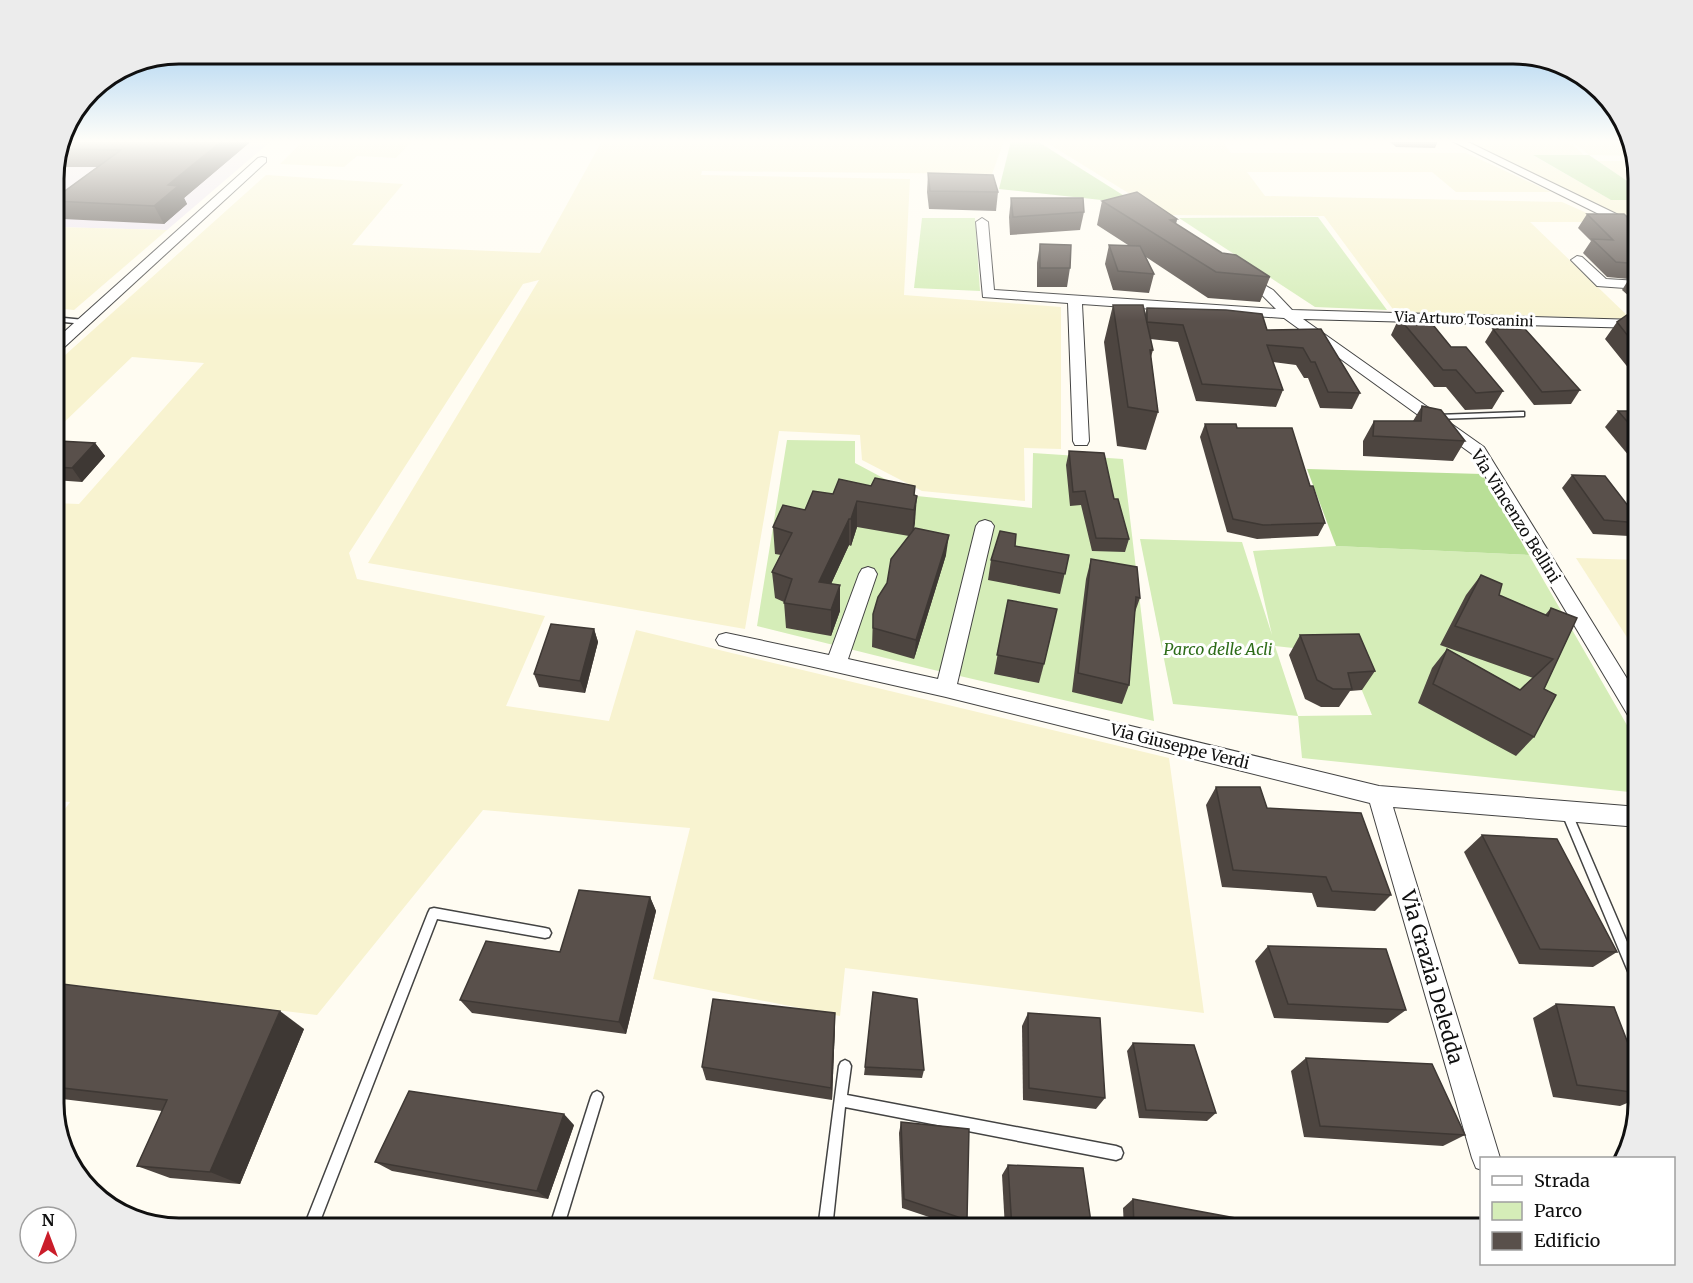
<svg xmlns="http://www.w3.org/2000/svg" width="1693" height="1283" font-family="Merriweather,serif">
<style>
.industrial{fill:#ede4ef}
.farmland{fill:#f8f3d0}
.green{fill:#d5edb8;fill-rule:evenodd}
.forest{fill:#b9df97}
.lines{fill:none;stroke-linecap:round;stroke-linejoin:round}
.service-casing{stroke:#434343;stroke-width:3}
.minor-casing{stroke:#434343;stroke-width:2}
.service{fill:#fff;fill-rule:evenodd}
.minor{fill:#fff;fill-rule:evenodd}
.wall{fill:#4d4540}
.shaded-wall{fill:#3e3834}
.building{fill:#59504b;stroke:#3e3834;stroke-width:1.5}
.labels{text-anchor:middle;stroke-width:6;stroke-linejoin:round;paint-order:stroke}
.far-street-label{font-size:14px;fill:#101010;stroke:#fff}
.street-label{font-size:16px;fill:#101010;stroke:#fff}
.park-label{font-size:16px;font-style:italic;fill:#2e6d1a;stroke:#fff}
.near-street-label{font-size:20px;fill:#101010;stroke:#fff}
.rim{fill:none;stroke:#101010;stroke-width:3}
</style>
<rect width="100%" height="100%" fill="#fffcf2"/>
<polygon class="industrial" points="62,141 271,141 167,230 54,227 54,171"/>
<g class="farmland">
<polygon points="303,141 412,141 396,158 357,156 344,167 280,164"/>
<polygon points="602,141 1004,141 992,174 702,171 701,175 910,179 904,295 1061,307 1061,449 1024,448 1025,501 922,491 862,460 860,435 779,431 745,629 368,563 539,280 523,284 349,553 357,579 545,616 506,706 609,721 636,630 1169,758 1204,1013 845,968 840,1016 653,979 690,828 483,810 317,1015 75,985 54,1018 54,824 70,802 54,801 54,503 79,504 204,363 132,357 54,432 54,365 266,175 403,184 352,245 540,253"/>
<polygon points="1044,141 1222,141 1231,153 1466,153 1551,192 1456,192 1432,172 1247,172 1265,196 1562,202 1607,222 1530,222 1631,319 1395,312 1324,216 1164,215"/>
<polygon points="1462,141 1568,141 1584,155 1534,156 1611,200 1639,200 1639,226"/>
<polygon points="1572,141 1630,141 1633,156 1589,155"/>
<polygon points="1598,161 1635,161 1639,189"/>
<polygon points="54,227 167,230 74,310 54,308"/>
<polygon points="1576,558 1639,560 1639,656"/>
</g>
<g class="green">
<polygon points="1318,217 1387,310 1315,307 1179,218"/>
<polygon points="922,218 975,218 980,291 914,288"/>
<polygon points="787,440 855,441 855,463 917,496 1032,508 1033,453 1123,459 1154,721 934,670 757,626"/>
<path d="M 1140,539 L 1242,542 L 1272,635 L 1253,551 L 1336,546 L 1529,555 L 1639,746 L 1639,793 L 1302,758 L 1298,716 L 1173,704 ZM 1275,646 L 1347,654 L 1372,715 L 1298,716 Z"/>
</g>
<g class="forest">
<polygon points="1011,141 1037,141 1126,197 1120,202 999,189"/>
<polygon points="1533,155 1589,155 1639,189 1639,200 1611,200"/>
<polygon points="1307,469 1482,474 1529,555 1336,546"/>
</g>
<g class="lines">
<g class="service-casing">
<g id="service">
<polygon points="54,317 84,320 87,322 84,324 54,321"/>
<polygon points="1521,412 1524,412 1524,416 1437,419 1433,417 1437,415"/>
<polygon points="1566,806 1570,808 1571,811 1639,970 1639,990 1635,988 1561,811 1562,808"/>
<polygon points="434,908 545,928 549,929 551,933 549,937 545,938 437,919 317,1229 303,1229 428,913 430,909"/>
<polygon points="845,1060 849,1062 851,1066 847,1095 1116,1146 1121,1148 1123,1153 1121,1158 1116,1160 845,1107 832,1229 818,1229 839,1066 841,1062"/>
<polygon points="597,1091 601,1093 603,1097 563,1229 549,1229 591,1097 593,1093"/>
</g>
</g>
<g class="minor-casing">
<g id="minor">
<polygon points="1452,141 1466,141 1639,225 1639,234"/>
<polygon points="262,157 266,158 266,162 59,352 54,353 54,341 258,158"/>
<polygon points="982,218 988,222 994,290 1276,309 1263,296 1239,280 1237,277 1244,273 1273,290 1292,310 1639,320 1639,328 1303,319 1484,447 1639,698 1639,724 1632,722 1472,454 1284,318 1082,304 1089,441 1087,445 1075,445 1073,441 1068,303 983,297 976,222"/>
<polygon points="1577,256 1582,257 1606,279 1639,281 1639,289 1597,286 1571,260"/>
<polygon points="985,520 991,522 994,526 957,684 1379,786 1639,807 1639,827 1393,807 1500,1158 1482,1158 1482,1170 1476,1168 1472,1158 1370,803 946,697 726,647 719,645 716,640 719,635 726,633 829,655 859,574 862,569 868,567 874,569 877,574 848,659 938,679 976,526 979,522"/>
</g>
</g>
<use href="#service" class="service"/>
<use href="#minor" class="minor"/>
</g>
<g class="wall">
<polygon points="62,141 248,141 249,143 184,198 187,204 164,224 63,219 54,206 54,199 97,167 56,167"/>
<polygon points="1389,141 1438,141 1435,148 1396,147"/>
<polygon points="928,173 998,192 996,211 929,209 927,192"/>
<polygon points="1011,198 1084,212 1080,230 1010,235 1009,217"/>
<polygon points="1102,201 1177,219 1176,224 1222,253 1270,277 1260,302 1208,298 1146,257 1154,274 1149,293 1113,290 1105,264 1109,245 1128,245 1097,225"/>
<polygon points="1587,214 1639,228 1639,305 1622,290 1629,279 1607,277 1583,253 1591,241 1578,228"/>
<polygon points="1040,244 1070,268 1067,287 1037,287 1037,263"/>
<polygon points="1113,305 1145,314 1147,308 1267,330 1321,329 1360,393 1352,409 1320,408 1308,378 1304,378 1296,365 1273,362 1283,390 1276,407 1196,401 1178,342 1150,339 1153,350 1151,357 1158,412 1146,450 1117,446 1104,342"/>
<polygon points="1399,318 1451,347 1503,391 1492,409 1465,410 1446,387 1434,387 1391,335"/>
<polygon points="1617,322 1639,322 1639,392 1629,381 1634,375 1605,339"/>
<polygon points="1493,329 1580,390 1571,404 1534,405 1485,342"/>
<polygon points="1422,406 1465,441 1453,461 1363,456 1363,441 1374,421 1413,421"/>
<polygon points="1618,411 1639,411 1639,468 1605,427"/>
<polygon points="1205,424 1237,428 1310,486 1325,523 1318,536 1257,539 1227,532 1200,437"/>
<polygon points="95,443 105,456 82,482 54,480 54,446"/>
<polygon points="1069,451 1114,499 1129,539 1125,552 1092,551 1081,505 1070,506 1066,465"/>
<polygon points="1572,475 1639,520 1639,525 1629,536 1593,534 1562,488"/>
<polygon points="871,486 914,495 915,522 914,531 946,555 914,659 872,647 873,614 909,536 857,527 851,546 849,545 831,584 840,611 831,636 786,628 784,602 775,598 772,572 781,555 775,554 773,527 833,494"/>
<polygon points="1015,546 1069,555 1060,594 988,580 991,560"/>
<polygon points="1091,559 1140,598 1135,612 1129,685 1122,704 1072,692 1086,579"/>
<polygon points="1481,575 1499,595 1545,615 1551,608 1577,618 1544,689 1534,737 1516,756 1418,703 1432,668 1447,649 1520,690 1533,678 1440,645 1466,595"/>
<polygon points="1008,600 1044,664 1039,683 994,674"/>
<polygon points="594,629 598,642 585,693 539,687 534,674"/>
<polygon points="1300,635 1375,671 1362,690 1350,691 1339,707 1321,707 1305,699 1289,655"/>
<polygon points="1216,787 1267,808 1391,895 1375,911 1317,907 1312,893 1222,887 1206,805"/>
<polygon points="1482,835 1617,952 1593,967 1519,964 1464,852"/>
<polygon points="1639,863 1639,887 1630,869"/>
<polygon points="650,897 656,911 626,1034 472,1013 460,1000 560,952"/>
<polygon points="1268,946 1406,1010 1388,1023 1274,1018 1255,961"/>
<polygon points="54,983 304,1029 240,1184 170,1178 137,1166 162,1111 54,1098"/>
<polygon points="1556,1004 1639,1072 1639,1098 1620,1106 1553,1097 1533,1018"/>
<polygon points="835,1013 835,1026 832,1100 706,1080 702,1067"/>
<polygon points="1028,1013 1105,1098 1096,1109 1023,1100 1022,1026"/>
<polygon points="1133,1043 1216,1113 1207,1121 1139,1118 1127,1051"/>
<polygon points="1306,1058 1465,1135 1443,1146 1304,1137 1291,1071"/>
<polygon points="865,1067 924,1070 922,1078 864,1075"/>
<polygon points="901,1122 967,1220 962,1228 902,1208 899,1133"/>
<polygon points="574,1125 548,1199 392,1171 375,1162"/>
<polygon points="1008,1165 1092,1229 1005,1229 1002,1175"/>
<polygon points="1133,1199 1247,1229 1124,1229 1123,1208"/>
</g>
<g class="shaded-wall">
<polygon points="222,141 248,141 249,143 184,198 187,204 164,224 154,206 168,185"/>
<polygon points="1177,219 1171,244 1170,220"/>
<polygon points="95,443 105,456 82,482 72,468"/>
<polygon points="917,496 915,522 912,537 914,510"/>
<polygon points="857,501 857,527 851,546 851,519"/>
<polygon points="849,519 849,545 820,608 819,582"/>
<polygon points="949,535 946,555 914,659 916,640"/>
<polygon points="840,585 840,611 831,636 831,610"/>
<polygon points="594,629 598,642 585,693 580,681"/>
<polygon points="650,897 656,911 626,1034 619,1022"/>
<polygon points="280,1011 304,1029 240,1184 210,1172"/>
<polygon points="835,1013 835,1026 832,1100 831,1088"/>
<polygon points="564,1114 574,1125 548,1199 537,1191"/>
</g>
<g class="building">
<polygon points="62,141 222,141 168,185 178,186 154,206 54,201 54,199 121,150 60,149"/>
<polygon points="928,173 993,175 998,192 930,191"/>
<polygon points="1137,192 1177,219 1170,220 1222,253 1236,255 1270,277 1216,272 1102,201"/>
<polygon points="1011,198 1083,198 1084,212 1013,217"/>
<polygon points="1587,214 1624,214 1639,228 1639,253 1638,255 1639,257 1639,264 1616,262 1592,239 1613,240"/>
<polygon points="1040,244 1071,245 1070,268 1040,268"/>
<polygon points="1109,245 1140,246 1154,274 1118,271"/>
<polygon points="1631,276 1639,276 1639,282"/>
<polygon points="1113,305 1143,305 1153,350 1150,350 1158,412 1128,407"/>
<polygon points="1147,308 1226,310 1262,314 1267,330 1321,329 1360,393 1328,392 1315,362 1311,362 1303,348 1267,345 1283,390 1202,384 1183,325 1147,322"/>
<polygon points="1627,315 1634,322 1639,322 1639,350 1617,322"/>
<polygon points="1399,318 1429,320 1451,347 1466,347 1503,391 1476,393 1456,370 1443,370"/>
<polygon points="1493,329 1525,329 1580,390 1542,392"/>
<polygon points="1422,406 1441,410 1465,441 1373,436 1374,421 1421,421"/>
<polygon points="1618,411 1639,411 1639,435"/>
<polygon points="1205,424 1236,424 1237,428 1292,428 1310,486 1313,486 1325,523 1263,525 1233,519"/>
<polygon points="59,441 95,443 72,468 54,467 54,446"/>
<polygon points="1069,451 1104,453 1114,499 1118,499 1129,539 1096,538 1085,491 1073,492"/>
<polygon points="1572,475 1605,476 1639,520 1639,523 1604,520"/>
<polygon points="875,478 915,486 914,495 917,496 914,510 857,501 851,519 849,519 819,582 840,585 831,610 784,603 792,579 772,572 792,533 773,527 783,505 805,510 813,491 833,494 839,479 871,486"/>
<polygon points="915,528 949,535 916,640 873,628 873,614 878,597 887,583 891,559"/>
<polygon points="1000,531 1016,534 1015,546 1069,555 1065,574 991,560"/>
<polygon points="1091,559 1137,567 1140,598 1136,597 1129,685 1078,673"/>
<polygon points="1481,575 1502,584 1499,595 1548,616 1551,608 1577,618 1544,689 1556,695 1534,737 1433,684 1447,649 1520,690 1553,659 1455,626"/>
<polygon points="1008,600 1057,609 1044,664 997,655"/>
<polygon points="551,624 594,629 580,681 534,674"/>
<polygon points="1359,634 1375,671 1348,673 1352,689 1333,689 1317,680 1300,635"/>
<polygon points="1216,787 1260,787 1267,808 1361,813 1391,895 1332,891 1326,877 1233,870"/>
<polygon points="1482,835 1557,839 1617,952 1540,949"/>
<polygon points="579,890 650,897 619,1022 460,1000 486,941 560,952"/>
<polygon points="1268,946 1386,949 1406,1010 1288,1004"/>
<polygon points="54,983 280,1011 210,1172 137,1166 167,1100 54,1087"/>
<polygon points="873,992 917,999 924,1070 865,1067"/>
<polygon points="713,999 835,1013 831,1088 702,1067"/>
<polygon points="1556,1004 1614,1007 1639,1072 1639,1093 1577,1085"/>
<polygon points="1028,1013 1100,1018 1105,1098 1029,1088"/>
<polygon points="1133,1043 1194,1045 1216,1113 1146,1110"/>
<polygon points="1306,1058 1432,1064 1465,1135 1320,1126"/>
<polygon points="409,1091 564,1114 537,1191 375,1162"/>
<polygon points="901,1122 969,1129 967,1220 904,1199"/>
<polygon points="1008,1165 1083,1168 1092,1229 1012,1229"/>
<polygon points="1133,1199 1246,1220 1247,1229 1134,1229"/>
</g>
<linearGradient id="sky" x2="0" y2="1"><stop stop-color="#93c6ef"/><stop offset="0.44" stop-color="#fffef9"/><stop offset="1" stop-color="#fffef9" stop-opacity="0"/></linearGradient>
<rect width="1693" height="321" fill="url(#sky)"/>
<g class="labels">
<g class="far-street-label">
<text transform="translate(1464 319) rotate(2)" y="5">Via Arturo Toscanini</text>
</g>
<g class="street-label">
<text transform="translate(1516 516) rotate(58)" y="6">Via Vincenzo Bellini</text>
<text transform="translate(1180 746) rotate(14)" y="6">Via Giuseppe Verdi</text>
</g>
<g class="park-label">
<text x="1218" y="655">Parco delle Acli</text>
</g>
<g class="near-street-label">
<text transform="translate(1432 977) rotate(74)" y="7">Via Grazia Deledda</text>
</g>
</g>
<path d="M0 0H1693V1283H0ZM179 64H1513A115 115 0 0 1 1628 179V1103A115 115 0 0 1 1513 1218H179A115 115 0 0 1 64 1103V179A115 115 0 0 1 179 64Z" fill="#ececec" fill-rule="evenodd"/>
<path class="rim" d="M179 64H1513A115 115 0 0 1 1628 179V1103A115 115 0 0 1 1513 1218H179A115 115 0 0 1 64 1103V179A115 115 0 0 1 179 64Z"/>
<rect x="1480" y="1157" width="195" height="108" fill="#ffffff" stroke="#9f9f9f" stroke-width="1.5"/>
<rect x="1492" y="1176" width="30" height="9" fill="#ffffff" stroke="#9f9f9f" stroke-width="1.5"/>
<text x="1534" y="1187" font-size="18" fill="#101010">Strada</text>
<rect x="1492" y="1202" width="30" height="18" fill="#d5edb8" stroke="#9f9f9f" stroke-width="1.5"/>
<text x="1534" y="1217" font-size="18" fill="#101010">Parco</text>
<rect x="1492" y="1232" width="30" height="18" fill="#59504b" stroke="#9f9f9f" stroke-width="1.5"/>
<text x="1534" y="1247" font-size="18" fill="#101010">Edificio</text>
<g transform="translate(48 1235)"><circle r="28" fill="#ffffff" stroke="#9f9f9f" stroke-width="1.5"/>
<path d="M0-4.5L10 22L0 15L-10 22Z" fill="#ca1d2a"/>
<text y="-9" font-size="16" font-weight="bold" text-anchor="middle" fill="#101010">N</text>
</g>
</svg>
